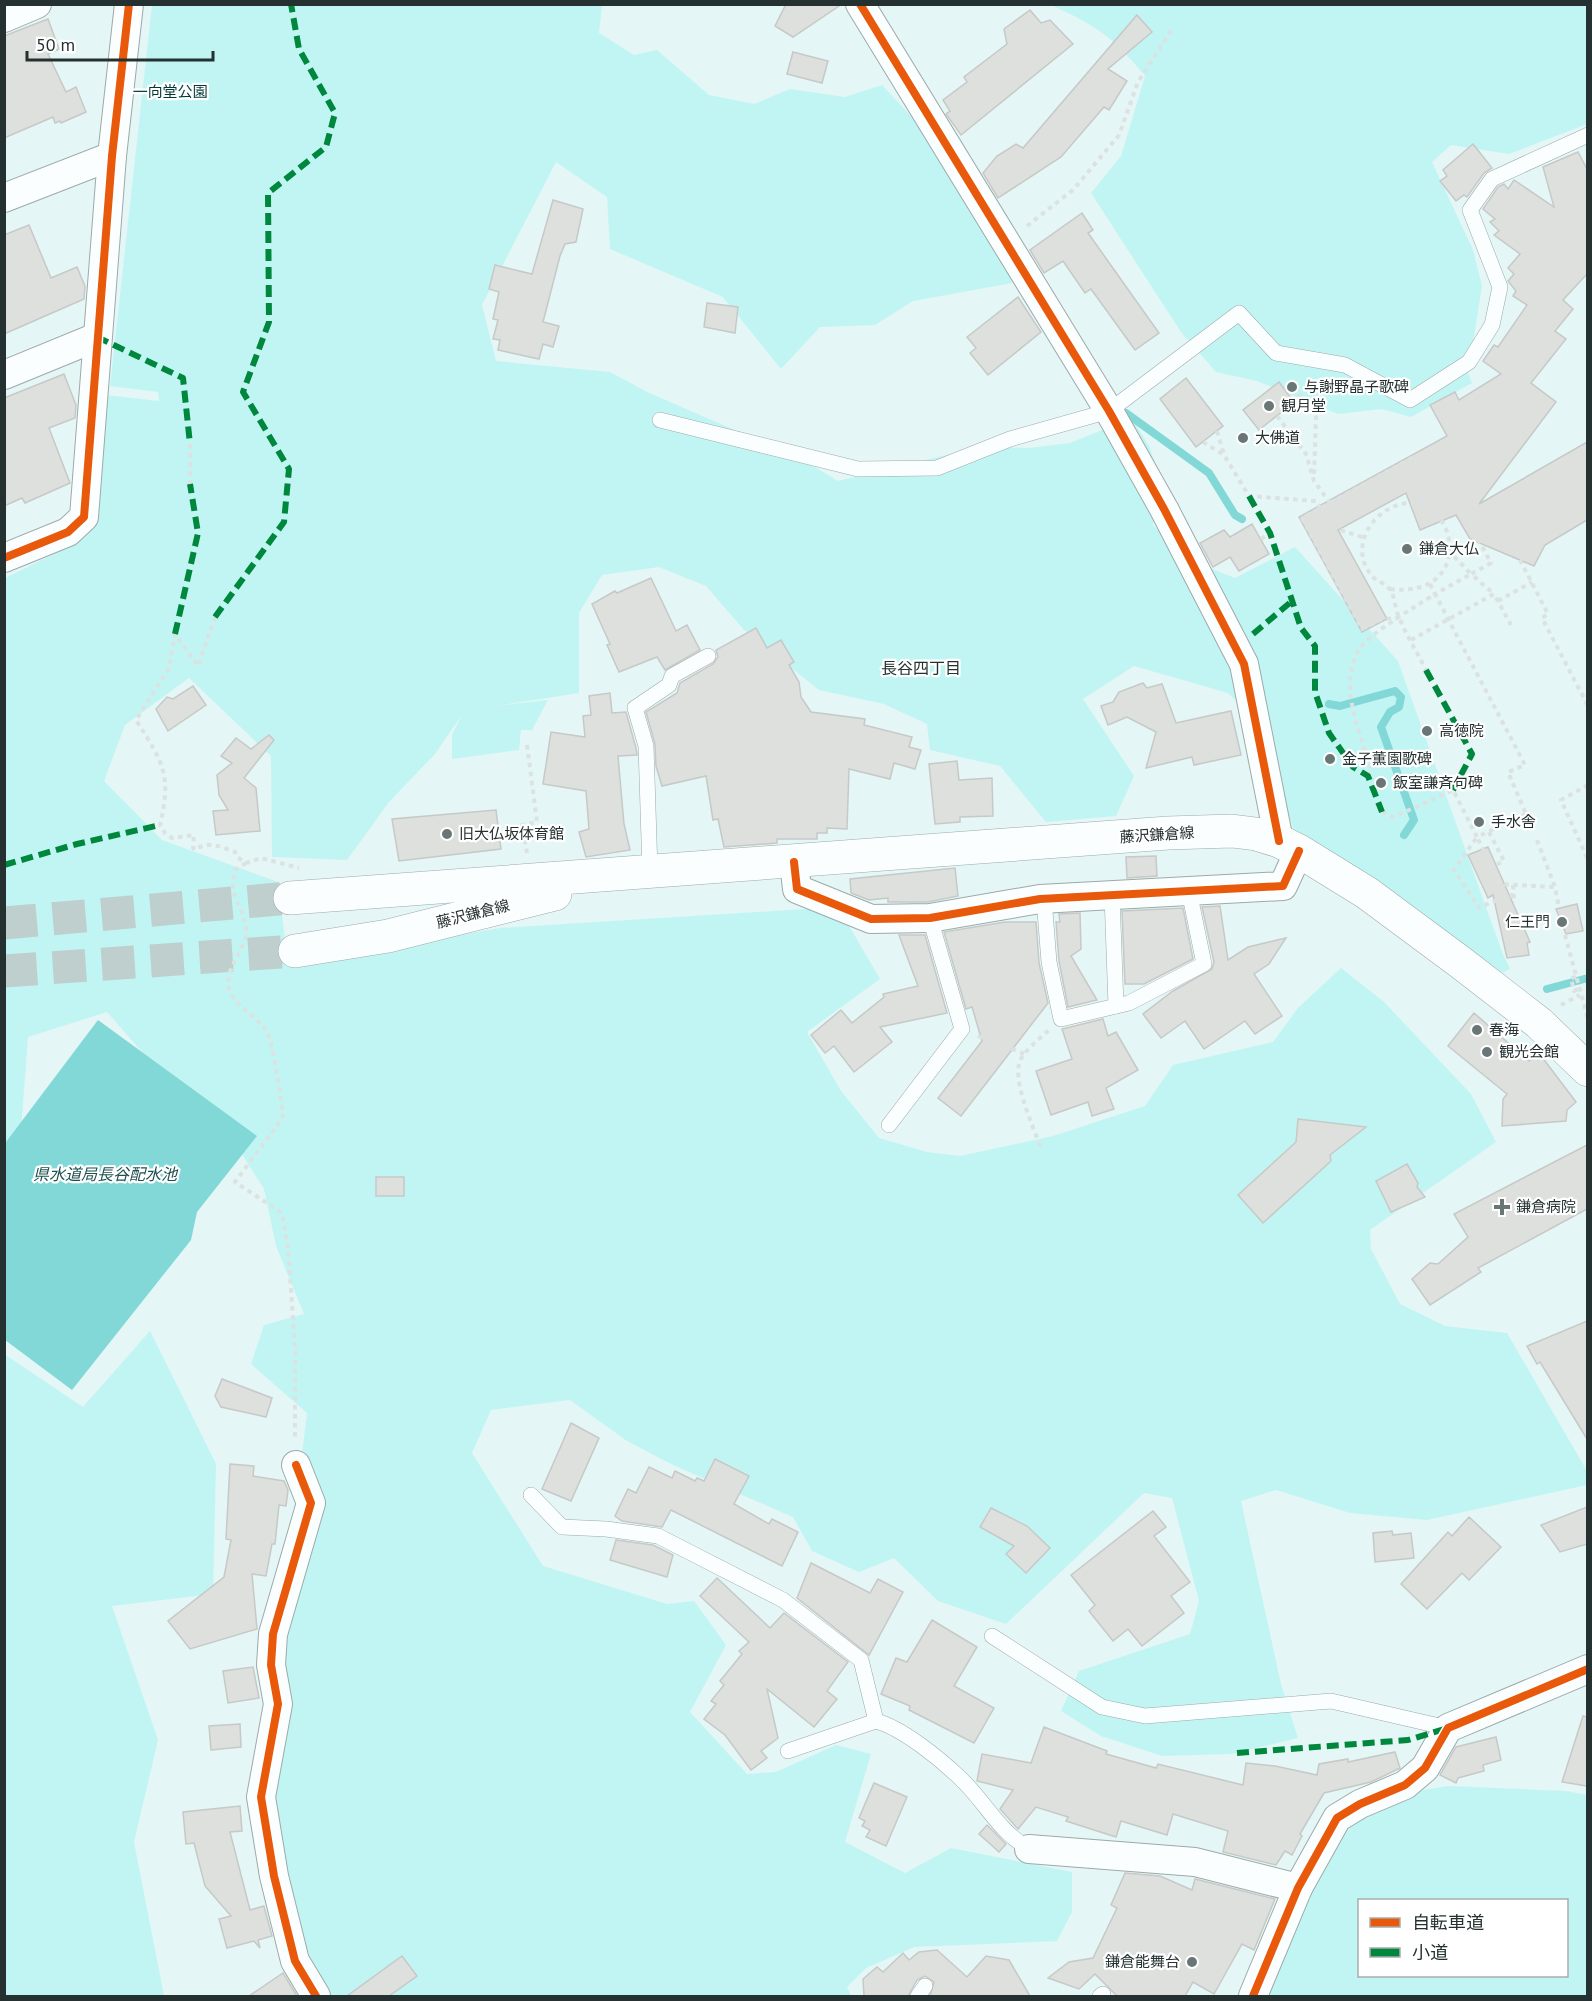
<svg xmlns="http://www.w3.org/2000/svg" width="1592" height="2001" font-family="'PT Sans','Noto Sans JP',sans-serif">
<style>
.green{fill:#c1f5f3;fill-rule:evenodd}
.water{fill:#82d8d6}
.lines{fill:none;stroke-linecap:round;stroke-linejoin:round}
.stream{stroke:#82d8d6;stroke-width:8}
.building{fill:#dde0dc;stroke:#c6c9c7;stroke-width:1.5}
.primary-tunnel{stroke:#becfce;stroke-width:33;stroke-dasharray:33 16;stroke-linecap:butt}
.service-casing{stroke:#9caaa9;stroke-width:16}
.minor-casing{stroke:#9caaa9;stroke-width:30}
.primary-casing{stroke:#9caaa9;stroke-width:34}
.path{stroke:#dce2e1;stroke-width:4;stroke-dasharray:4.5 4.5;stroke-linecap:butt}
.service{stroke:#fbfefe;stroke-width:15}
.minor{stroke:#fbfefe;stroke-width:28}
.primary{stroke:#fbfefe;stroke-width:33}
.quiet{stroke:#00873e;stroke-width:6;stroke-dasharray:12 6;stroke-linecap:butt}
.cycleway-casing{stroke:#fff;stroke-width:11}
.cycleway{stroke:#e8590c;stroke-width:8}
.poi-dot{fill:#687675;stroke:#fff;stroke-width:2}
.labels{text-anchor:middle;stroke-width:4.5;stroke-linejoin:round;paint-order:stroke}
.park-label{font-size:15px;fill:#003938;stroke:#fff}
.poi-label{font-size:15px;fill:#253130;stroke:#fff;text-anchor:start}
.street-label{font-size:15px;fill:#253130;stroke:#fff}
.neighbourhood-label{font-size:16px;fill:#253130;stroke:#fff}
.water-label{font-size:16px;font-style:italic;fill:#1e504f;stroke:#fff}
</style>
<rect width="100%" height="100%" fill="#e4f6f5"/>
<g class="green">
<polygon points="152,5 602,5 599,33 634,55 657,50 709,95 754,104 790,89 845,97 882,85 924,130 994,221 1012,283 913,301 875,325 820,327 781,369 723,297 610,249 607,197 556,162 482,305 496,361 610,372 647,392 744,434 768,439 838,481 951,454 994,447 1029,448 1070,443 1132,418 1149,446 1159,473 1153,525 1189,560 1235,578 1295,547 1398,661 1502,952 1510,969 1495,976 1293,828 1261,725 1228,693 1134,666 1083,699 1134,776 1116,816 1046,822 1000,766 930,750 927,724 884,704 819,690 744,630 706,586 659,567 602,575 579,613 579,693 495,706 548,700 532,730 521,730 519,750 452,759 452,735 461,716 435,754 389,802 347,860 272,857 271,756 189,678 125,725 104,781 162,840 278,882 288,965 500,928 838,907 880,979 807,1032 841,1091 879,1138 927,1152 960,1156 1053,1136 1145,1106 1173,1065 1273,1042 1298,1008 1341,968 1383,1001 1471,1094 1496,1142 1370,1230 1371,1249 1400,1304 1445,1326 1507,1333 1587,1471 1587,1485 1427,1520 1350,1513 1276,1490 1241,1501 1281,1684 1298,1738 1231,1754 1162,1756 1101,1736 1061,1711 1079,1671 1190,1634 1199,1601 1172,1498 1144,1493 1006,1624 938,1601 894,1558 859,1572 812,1551 793,1517 673,1465 627,1441 570,1400 491,1410 472,1453 543,1566 667,1604 694,1601 726,1645 690,1712 747,1774 776,1772 836,1745 871,1754 845,1842 905,1873 951,1848 1072,1872 1072,1912 1057,1941 914,1947 866,1968 847,1987 851,1996 330,1996 301,1952 248,1790 273,1689 307,1413 251,1364 264,1325 304,1314 276,1246 264,1189 231,1137 190,1107 107,1012 28,1037 15,1211 5,1227 5,578 56,553 94,514 105,395 159,401 158,392 110,386"/>
<path d="M 1051,5 L 1587,5 L 1587,124 L 1509,154 L 1451,145 L 1432,162 L 1473,250 L 1482,286 L 1468,373 L 1472,383 L 1411,417 L 1382,409 L 1338,414 L 1257,381 L 1216,372 L 1181,332 L 1091,193 L 1121,156 L 1145,76 C 1114,38 1096,25 1051,5 Z"/>
<polygon points="150,1331 216,1464 213,1594 112,1606 158,1740 134,1842 164,1996 5,1996 4,1354 83,1407"/>
<path d="M 1448,1786 L 1566,1791 L 1587,1795 L 1587,1996 L 1268,1996 L 1298,1907 L 1341,1830 L 1399,1794 ZM 1360,1900 L 1566,1900 L 1566,1976 L 1360,1976 Z"/>
</g>
<polygon class="water" points="98,1020 257,1136 197,1212 191,1240 72,1390 5,1340 6,1142"/>
<g class="lines">
<g class="stream">
<polyline points="1126,413 1209,473 1235,515 1242,519"/>
<polyline points="1329,704 1340,706 1395,691 1401,697 1399,707 1390,712 1381,727 1414,820 1404,835"/>
<polyline points="1547,989 1588,978"/>
</g>
</g>
<g class="building">
<polygon points="786,4 842,4 793,37 775,26"/>
<polygon points="1030,10 1041,23 1050,20 1073,44 961,135 946,114 950,111 943,100 967,82 964,77 1007,44 1004,29"/>
<polygon points="1137,15 1152,32 1108,69 1127,81 1109,110 1104,107 1061,157 998,198 983,173 997,156 1016,144 1023,148"/>
<polygon points="48,19 59,49 48,54 66,92 76,87 86,112 61,123 60,121 55,123 53,117 4,138 4,36"/>
<polygon points="793,52 828,61 822,83 787,74"/>
<polygon points="1473,144 1492,168 1484,173 1467,197 1464,195 1456,201 1440,181 1447,176 1443,170"/>
<polygon points="1578,152 1587,169 1587,274 1563,300 1573,309 1555,331 1566,339 1531,383 1556,402 1479,504 1587,442 1587,520 1545,545 1534,566 1470,539 1456,515 1420,530 1406,493 1338,530 1387,619 1362,632 1299,517 1447,436 1430,405 1455,392 1459,400 1501,374 1483,361 1494,345 1498,347 1527,305 1513,296 1516,291 1508,281 1514,274 1508,268 1520,254 1494,235 1499,231 1490,222 1495,219 1483,209 1498,187 1504,184 1508,189 1514,180 1554,207 1543,167"/>
<polygon points="553,200 583,209 576,242 565,244 560,256 543,322 559,326 553,347 543,344 539,359 498,350 500,340 493,339 498,320 493,319 499,292 489,289 495,265 532,274"/>
<polygon points="1082,213 1093,230 1088,233 1159,333 1135,350 1091,289 1085,293 1063,261 1044,273 1030,250"/>
<polygon points="29,225 51,278 77,267 85,286 84,299 4,334 4,235"/>
<polygon points="1018,297 1041,332 988,375 970,353 976,348 967,337"/>
<polygon points="707,303 738,307 735,333 704,327"/>
<polygon points="64,374 76,405 75,418 49,428 70,483 25,503 22,498 4,506 4,398"/>
<polygon points="1186,378 1223,426 1196,447 1160,399"/>
<polygon points="1279,382 1294,402 1259,430 1243,410"/>
<polygon points="1252,524 1269,554 1239,571 1230,557 1213,567 1200,543 1224,530 1230,537"/>
<polygon points="651,578 676,631 687,625 700,650 665,670 657,657 619,672 607,645 610,644 592,604 615,591 617,593"/>
<polygon points="756,628 767,648 781,640 794,662 789,665 799,682 801,697 811,712 865,719 864,725 912,737 909,747 921,750 915,769 894,763 890,779 849,769 847,829 827,828 827,833 817,833 817,839 777,839 777,843 724,847 718,819 713,820 706,776 662,786 656,766 655,744 646,712 677,693 680,683 713,664 718,657 716,650"/>
<polygon points="1143,683 1147,688 1162,684 1176,723 1231,711 1241,755 1194,765 1192,757 1146,768 1156,732 1127,717 1108,725 1101,706 1113,702 1119,692"/>
<polygon points="193,686 206,705 168,731 156,709 167,697 173,699"/>
<polygon points="610,693 612,713 626,712 636,748 637,755 618,756 624,824 630,850 586,857 579,832 589,829 586,791 543,784 551,732 585,737 583,716 591,715 589,696"/>
<polygon points="269,735 274,740 244,778 256,788 260,831 216,835 213,811 228,810 219,795 217,775 232,763 221,756 236,738 251,749"/>
<polygon points="957,761 959,780 992,778 993,816 960,817 960,822 935,824 929,764"/>
<polygon points="496,810 501,849 399,861 392,819"/>
<polygon points="1488,847 1530,942 1527,943 1529,955 1507,958 1493,895 1488,898 1468,855"/>
<polygon points="1156,856 1157,876 1127,878 1126,857"/>
<polygon points="955,868 958,896 928,902 888,902 888,898 869,900 851,893 850,879"/>
<polygon points="1577,904 1583,931 1566,934 1556,909"/>
<polygon points="1220,906 1228,960 1248,947 1286,938 1269,964 1254,974 1282,1016 1255,1034 1245,1021 1204,1049 1185,1021 1161,1038 1143,1014 1173,991 1212,969 1214,962 1202,907"/>
<polygon points="1183,908 1193,959 1144,984 1125,984 1122,911"/>
<polygon points="1080,913 1081,949 1071,956 1097,1000 1068,1007 1059,961 1056,922 1060,922 1059,914"/>
<polygon points="1005,922 1036,922 1039,963 1048,1003 961,1116 938,1098 982,1041 972,1007 966,1009 944,932"/>
<polygon points="899,935 925,935 947,1013 880,1027 892,1042 854,1072 834,1046 825,1053 811,1035 841,1010 852,1023 884,997 883,994 918,986"/>
<polygon points="1474,1013 1529,1061 1539,1053 1576,1102 1567,1110 1566,1121 1502,1126 1503,1099 1507,1094 1448,1046"/>
<polygon points="1103,1019 1108,1036 1116,1032 1138,1070 1106,1088 1114,1109 1092,1116 1088,1102 1051,1115 1036,1071 1072,1059 1062,1029"/>
<polygon points="1298,1119 1366,1127 1330,1155 1331,1161 1263,1223 1238,1195 1296,1142"/>
<polygon points="1587,1145 1587,1209 1478,1268 1481,1272 1430,1305 1412,1279 1430,1263 1438,1264 1468,1237 1454,1214"/>
<polygon points="1407,1164 1418,1183 1417,1187 1425,1197 1391,1212 1376,1181"/>
<rect x="376" y="1177" width="28" height="19"/>
<polygon points="1587,1321 1587,1439 1540,1362 1537,1364 1527,1346"/>
<polygon points="222,1379 272,1398 266,1417 221,1407 215,1396"/>
<polygon points="571,1423 599,1438 571,1501 542,1489"/>
<polygon points="715,1459 749,1476 734,1504 769,1524 772,1519 798,1532 782,1566 671,1510 662,1527 622,1521 615,1516 628,1489 636,1493 649,1467 672,1478 675,1471 695,1481 697,1478 704,1481"/>
<polygon points="230,1464 254,1466 253,1476 284,1481 288,1490 286,1506 279,1505 275,1544 272,1544 266,1576 252,1574 257,1629 190,1649 168,1621 224,1577 231,1540 226,1539"/>
<polygon points="1587,1507 1587,1544 1560,1552 1541,1525"/>
<polygon points="991,1508 1027,1526 1050,1548 1026,1573 1006,1554 1014,1546 980,1527"/>
<polygon points="1153,1511 1166,1527 1154,1536 1190,1582 1171,1596 1184,1613 1142,1646 1128,1629 1113,1641 1089,1611 1095,1605 1071,1575"/>
<polygon points="1469,1517 1501,1547 1469,1580 1462,1573 1427,1609 1401,1584 1448,1532 1452,1536"/>
<polygon points="1392,1531 1393,1535 1411,1533 1414,1558 1375,1562 1373,1533"/>
<polygon points="616,1540 653,1545 673,1555 667,1577 610,1560"/>
<polygon points="811,1563 870,1593 878,1579 903,1592 869,1655 797,1598"/>
<polygon points="717,1578 770,1628 784,1613 848,1662 827,1691 837,1699 814,1727 767,1689 778,1738 761,1751 767,1758 751,1770 725,1735 704,1719 716,1704 711,1701 724,1685 720,1681 742,1654 739,1651 749,1642 700,1596"/>
<polygon points="932,1620 977,1647 954,1686 994,1708 974,1743 909,1710 910,1706 881,1694 896,1658 907,1662"/>
<polygon points="253,1667 259,1698 228,1703 223,1671"/>
<polygon points="1583,1716 1587,1717 1587,1786 1562,1782"/>
<polygon points="240,1724 241,1747 211,1750 209,1726"/>
<polygon points="1044,1727 1107,1751 1106,1754 1156,1768 1158,1764 1243,1785 1246,1763 1275,1766 1317,1775 1319,1764 1348,1759 1348,1762 1395,1752 1400,1768 1371,1782 1324,1793 1300,1834 1302,1836 1292,1855 1285,1851 1276,1865 1223,1852 1228,1831 1173,1814 1167,1835 1121,1821 1116,1837 1066,1821 1068,1817 1036,1807 1018,1829 1000,1809 1013,1790 977,1781 982,1754 1031,1763"/>
<polygon points="1496,1737 1501,1760 1483,1765 1484,1771 1458,1778 1456,1783 1440,1775 1456,1747"/>
<polygon points="874,1783 907,1797 886,1846 866,1837 870,1830 862,1826 865,1821 859,1818"/>
<polygon points="240,1806 242,1831 230,1832 250,1910 264,1906 265,1910 272,1936 258,1940 260,1948 254,1941 227,1948 219,1919 231,1916 205,1886 194,1843 186,1844 183,1812"/>
<polygon points="987,1825 1006,1844 999,1852 979,1834"/>
<polygon points="1125,1873 1160,1876 1192,1890 1195,1879 1275,1899 1254,1950 1242,1944 1214,1994 1193,1982 1185,1996 1117,1996 1095,1974 1079,1989 1048,1978 1069,1962 1093,1958 1117,1908 1111,1905"/>
<polygon points="937,1950 967,1977 986,1956 1009,1960 1030,1996 930,1996 934,1982 925,1976 917,1980 908,1996 864,1996 863,1979 877,1967 883,1972 903,1953 909,1960 919,1952"/>
<polygon points="402,1956 417,1976 389,1996 347,1996"/>
<polygon points="283,1973 297,1996 249,1996"/>
</g>
<g class="lines">
<g class="primary-tunnel">
<polyline points="4,923 290,898"/>
<polyline points="4,971 295,951"/>
</g>
<g class="service-casing">
<g id="service">
<polyline points="660,420 858,469 937,468 1010,439 1109,411 1239,313 1276,353 1345,365 1410,400 1469,362 1492,325 1500,287 1470,210 1492,179 1588,135"/>
<polyline points="650,871 646,746 635,708 669,685 672,676 708,656"/>
<polyline points="1112,895 1116,1006"/>
<polyline points="1044,899 1049,962 1061,1019 1129,1003 1204,964 1189,891"/>
<polyline points="889,1125 962,1029 930,918"/>
<path d="M 531,1495 L 562,1527 L 606,1529 L 658,1536 L 783,1600 L 861,1660 L 876,1721 C 902,1728 939,1758 959,1777 C 986,1802 996,1829 1029,1849"/>
<polyline points="992,1636 1102,1707 1145,1716 1331,1701 1448,1728"/>
<polyline points="788,1751 876,1721"/>
<polyline points="918,1996 925,1986"/>
<polyline points="1100,1996 1103,1994"/>
</g>
</g>
<g class="minor-casing">
<g id="minor">
<polyline points="860,4 1109,411 1164,509 1244,664 1279,841"/>
<polyline points="4,18 37,4"/>
<polyline points="4,198 112,156"/>
<polyline points="4,375 97,337"/>
<polyline points="4,558 68,532 84,517 112,156 129,4"/>
<polyline points="794,862 797,889 871,919 930,918 1040,899 1283,886 1299,851"/>
<polyline points="296,1465 311,1503 273,1634 271,1665 278,1704 261,1797 274,1876 295,1961 316,1996"/>
<polyline points="1029,1849 1195,1862 1298,1888"/>
<polyline points="1253,1996 1298,1888 1337,1818 1360,1804 1405,1785 1425,1768 1448,1728 1588,1669"/>
</g>
</g>
<g class="primary-casing">
<g id="primary">
<polyline points="290,898 1168,833 1232,831 1256,834 1279,841 1299,851 1367,893 1460,962 1539,1023 1588,1070"/>
<polyline points="295,951 388,936 555,894"/>
</g>
</g>
<g class="path">
<polyline points="1027,226 1074,189 1119,135 1138,82 1172,29"/>
<polyline points="1299,394 1316,417 1314,477"/>
<polyline points="1277,416 1306,454 1314,481 1330,503 1302,518 1362,629 1382,619 1398,618"/>
<polyline points="1217,431 1224,454"/>
<polyline points="1203,442 1224,455 1249,496 1316,501 1331,527 1362,537"/>
<polyline points="190,444 190,484"/>
<polyline points="1435,460 1491,563 1471,574 1494,594"/>
<polyline points="1330,503 1414,457 1430,487 1419,504"/>
<polyline points="1495,512 1548,614 1542,618 1588,706"/>
<polyline points="1261,539 1270,533"/>
<polyline points="1430,584 1435,594 1471,574 1451,553"/>
<path d="M 1390,589 C 1477,599 1458,493 1402,504 C 1370,511 1348,550 1373,577 C 1378,582 1387,584 1391,591 C 1395,598 1395,609 1399,617 C 1406,635 1417,652 1426,670"/>
<polyline points="1498,601 1532,582"/>
<polyline points="1367,611 1319,523 1446,454"/>
<path d="M 215,617 L 198,666 L 175,634 L 169,668 L 136,720 C 163,763 172,774 160,825 L 165,833 L 172,838 L 194,835 L 193,848 L 195,850 C 208,840 221,847 235,852 L 237,857 L 246,863 L 261,858 L 299,868"/>
<polyline points="1411,640 1494,594 1511,625"/>
<polyline points="527,745 537,822 522,825 527,853"/>
<path d="M 1368,776 L 1371,769 C 1360,732 1337,685 1360,648 C 1369,634 1418,605 1435,594 L 1525,765 L 1508,772 L 1532,828"/>
<polyline points="1588,785 1561,800 1588,860"/>
<polyline points="1382,812 1394,817 1453,790 1477,837 1526,814"/>
<polyline points="1489,832 1504,861 1492,867"/>
<polyline points="1537,840 1555,887 1559,908"/>
<path d="M 246,863 L 235,870 C 228,900 243,903 246,927 C 248,949 224,967 229,988 C 234,1007 259,1016 267,1033 C 274,1045 280,1097 283,1114 L 282,1119 L 235,1182 L 282,1213 L 288,1248 L 295,1347 L 295,1440"/>
<polyline points="1513,885 1514,903"/>
<polyline points="1514,895 1505,896 1479,908 1454,870 1477,837 1500,884 1555,887"/>
<polyline points="1565,935 1588,1019"/>
<polyline points="1576,977 1571,978 1574,991 1578,989"/>
<polyline points="1213,981 1237,1025"/>
<polyline points="1561,1005 1580,995"/>
<polyline points="978,1036 1025,1054"/>
<path d="M 1040,1146 C 1033,1125 1009,1076 1022,1057 C 1029,1047 1040,1038 1049,1030"/>
</g>
<use href="#service" class="service"/>
<use href="#minor" class="minor"/>
<use href="#primary" class="primary"/>
<g class="quiet">
<polyline points="97,337 183,378 190,444"/>
<polyline points="1249,496 1270,533 1301,628 1315,646 1315,692 1329,733 1353,767 1368,776 1382,812"/>
<polyline points="215,617 284,522 289,469 243,392 269,322 268,193 326,147 335,113 299,49 291,4"/>
<polyline points="175,634 198,533 190,484"/>
<polyline points="1253,634 1292,601"/>
<polyline points="1426,670 1472,754 1453,790"/>
<polyline points="4,865 77,844 160,825"/>
<polyline points="1237,1753 1408,1740 1448,1728"/>
</g>
<g class="cycleway-casing">
<g id="cycleway">
<polyline points="860,4 1109,411 1164,509 1244,664 1279,841"/>
<polyline points="4,558 68,532 84,517 112,156 129,4"/>
<polyline points="794,862 797,889 871,919 930,918 1040,899 1283,886 1299,851"/>
<polyline points="296,1465 311,1503 273,1634 271,1665 278,1704 261,1797 274,1876 295,1961 316,1996"/>
<polyline points="1253,1996 1298,1888 1337,1818 1360,1804 1405,1785 1425,1768 1448,1728 1588,1669"/>
</g>
</g>
<use href="#cycleway" class="cycleway"/>
</g>
<g class="poi-dot">
<circle cx="1292" cy="387" r="6"/>
<circle cx="1269" cy="406" r="6"/>
<circle cx="1243" cy="438" r="6"/>
<circle cx="1407" cy="549" r="6"/>
<circle cx="1427" cy="731" r="6"/>
<circle cx="1330" cy="759" r="6"/>
<circle cx="1381" cy="783" r="6"/>
<circle cx="1479" cy="822" r="6"/>
<circle cx="447" cy="834" r="6"/>
<circle cx="1562" cy="922" r="6"/>
<circle cx="1477" cy="1030" r="6"/>
<circle cx="1487" cy="1052" r="6"/>
<path d="M1499 1198h6v6h6v6h-6v6h-6v-6h-6v-6h6z"/>
<circle cx="1192" cy="1962" r="6"/>
</g>
<g class="labels">
<g class="park-label">
<text x="170" y="97">一向堂公園</text>
</g>
<g class="poi-label">
<text x="1304" y="392">与謝野晶子歌碑</text>
<text x="1281" y="411">観月堂</text>
<text x="1255" y="443">大佛道</text>
<text x="1419" y="554">鎌倉大仏</text>
<text x="1439" y="736">高徳院</text>
<text x="1342" y="764">金子薫園歌碑</text>
<text x="1393" y="788">飯室謙斉句碑</text>
<text x="1491" y="827">手水舎</text>
<text x="459" y="839">旧大仏坂体育館</text>
<text x="1550" y="927" text-anchor="end">仁王門</text>
<text x="1489" y="1035">春海</text>
<text x="1499" y="1057">観光会館</text>
<text x="1516" y="1212">鎌倉病院</text>
<text x="1180" y="1967" text-anchor="end">鎌倉能舞台</text>
</g>
<g class="street-label">
<text transform="translate(1157 835) rotate(-4)" y="5">藤沢鎌倉線</text>
<text transform="translate(473 914) rotate(-14)" y="5">藤沢鎌倉線</text>
</g>
<g class="neighbourhood-label">
<text x="921" y="674">長谷四丁目</text>
</g>
<g class="water-label">
<text x="105" y="1180">県水道局長谷配水池</text>
</g>
</g>
<rect width="1592" height="2001" fill="none" stroke="#253130" stroke-width="12"/>
<rect x="1358" y="1899" width="210" height="78" fill="#ffffff" stroke="#a8adac" stroke-width="1.5"/>
<rect x="1370" y="1918" width="30" height="9" fill="#e8590c" stroke="#a8adac" stroke-width="1.5"/>
<text x="1412" y="1929" font-size="18" fill="#253130">自転車道</text>
<rect x="1370" y="1948" width="30" height="9" fill="#00873e" stroke="#a8adac" stroke-width="1.5"/>
<text x="1412" y="1959" font-size="18" fill="#253130">小道</text>
<path d="M27 51v9h186v-9" fill="none" stroke="#253130" stroke-width="3"/>
<text x="36" y="51" font-size="18" fill="#253130" stroke="#ffffff" stroke-width="4.5" paint-order="stroke">50 m</text>
</svg>
